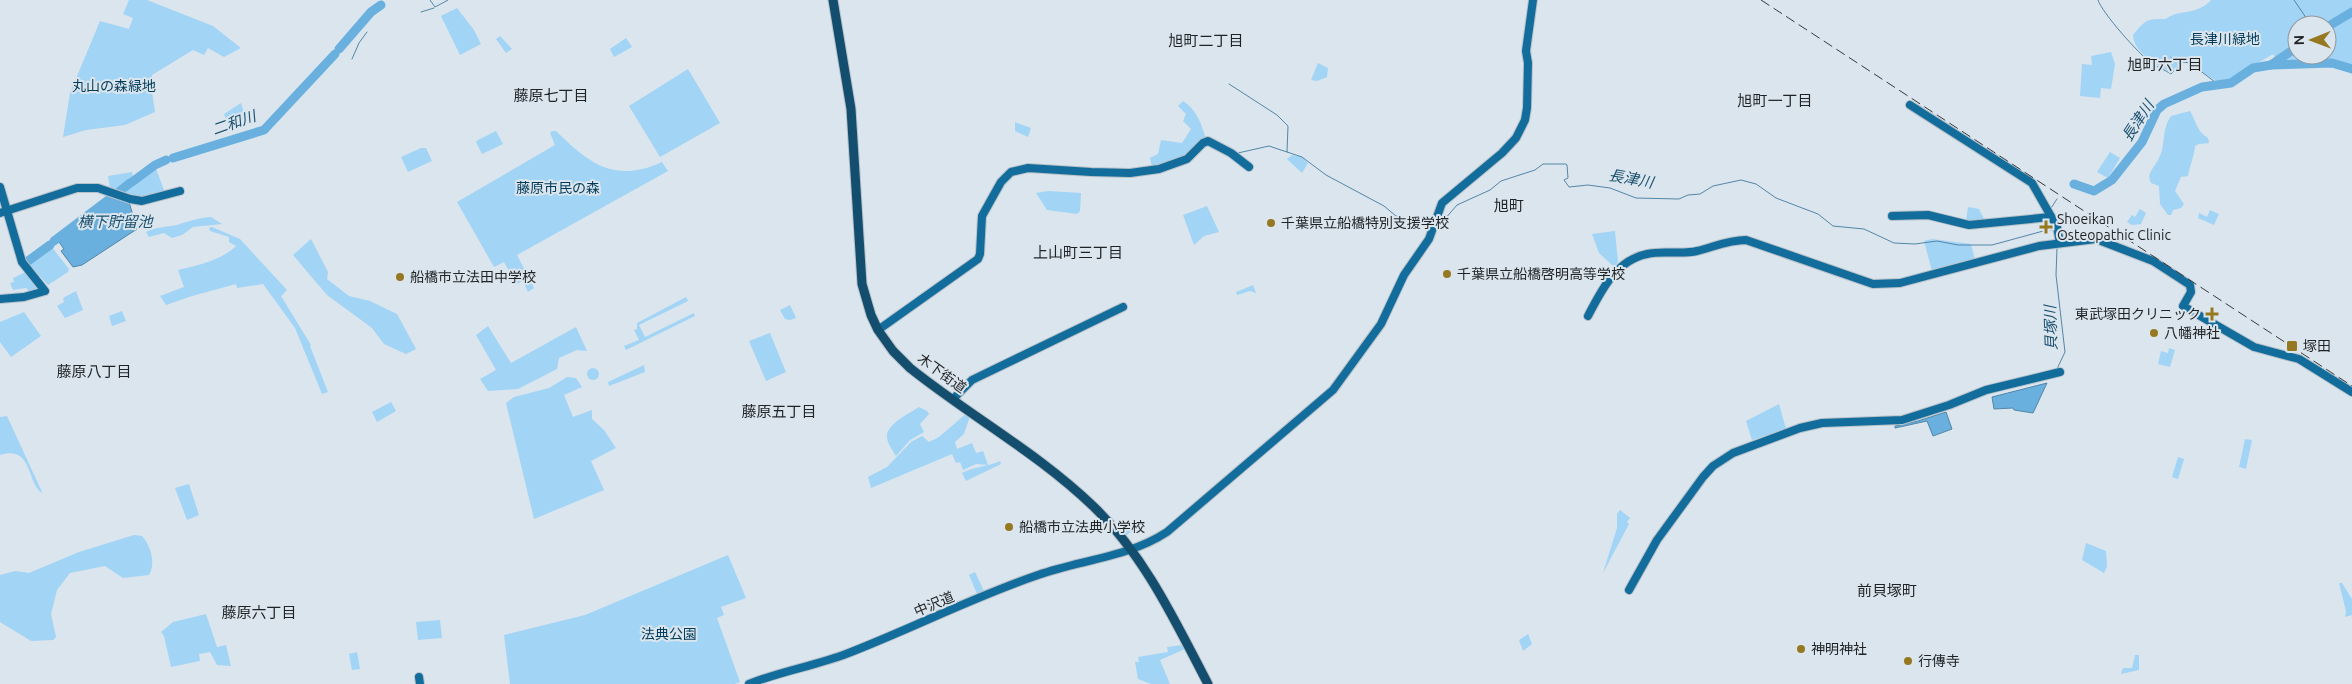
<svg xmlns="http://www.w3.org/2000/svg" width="2352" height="684" font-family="Ubuntu,'Noto Sans JP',sans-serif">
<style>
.green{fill:#a2d4f6;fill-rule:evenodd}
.water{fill:#69b0de;stroke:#5386a7}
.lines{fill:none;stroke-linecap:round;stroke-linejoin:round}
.stream{stroke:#5386a7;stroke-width:1}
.river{stroke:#69b0de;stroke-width:9}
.secondary-casing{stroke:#b9c2c9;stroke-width:10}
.primary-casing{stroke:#b9c2c9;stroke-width:11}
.secondary{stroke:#126d9c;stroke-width:8}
.primary{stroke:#134e6f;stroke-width:9}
.rail{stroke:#363a3e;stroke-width:1;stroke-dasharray:10 5;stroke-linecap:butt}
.poi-dot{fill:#967820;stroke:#dbe5ed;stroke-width:2}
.labels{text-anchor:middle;stroke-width:4;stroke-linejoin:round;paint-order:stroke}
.park-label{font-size:14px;fill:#003b59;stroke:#dbe5ed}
.poi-label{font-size:14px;fill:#1f2326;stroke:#dbe5ed;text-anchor:start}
.street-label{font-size:14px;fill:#1f2326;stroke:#dbe5ed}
.neighbourhood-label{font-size:15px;fill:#1f2326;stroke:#dbe5ed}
.water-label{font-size:15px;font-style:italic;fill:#19506f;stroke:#dbe5ed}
</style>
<rect width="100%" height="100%" fill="#dbe5ed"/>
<g class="green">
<polygon points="129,0 147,0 213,26 241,48 224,57 208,48 204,55 193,50 152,75 152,92 155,112 125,125 86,130 63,137 70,93 100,21 129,29 133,18 123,14"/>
<path d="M 2211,0 L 2352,0 L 2352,69 L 2335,63 L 2279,64 L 2273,54 L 2226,82 C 2209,83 2199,65 2184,60 L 2172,73 C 2158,65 2134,54 2133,35 C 2146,19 2147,19 2166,19 C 2177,9 2197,16 2211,0 ZM 2297,25 L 2327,25 L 2327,55 L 2297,55 Z"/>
<polygon points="457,8 474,30 481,44 460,55 441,16"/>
<polygon points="500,36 512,49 506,53 496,39"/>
<polygon points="626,38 632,47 614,57 610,49"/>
<polygon points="2111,52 2115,64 2111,89 2101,88 2100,98 2080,96 2082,64 2092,65 2091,56"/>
<polygon points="1318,63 1328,68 1327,77 1317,81 1311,80"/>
<polygon points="688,69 720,123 660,157 629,106"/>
<polygon points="533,88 542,98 534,101 521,95"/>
<path d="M 1183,101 C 1197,110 1201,123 1206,139 C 1188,157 1177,162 1152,167 L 1150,158 L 1158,154 L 1161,140 L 1182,143 L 1191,129 L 1183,121 L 1186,114 L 1178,106 Z"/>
<polygon points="241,103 246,120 228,125 224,114"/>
<path d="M 2190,111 C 2196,121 2197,132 2208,138 L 2209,143 L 2199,144 L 2195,146 C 2194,157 2190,165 2188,176 L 2181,177 L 2175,191 L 2184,204 L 2181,208 L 2173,210 L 2171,215 L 2168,215 L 2160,204 L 2159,186 L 2151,183 C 2146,173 2155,167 2159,158 C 2166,145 2161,130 2171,116 Z"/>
<polygon points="1015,122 1031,128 1028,137 1015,131"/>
<polygon points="496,131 503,144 482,154 476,142 478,140"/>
<path d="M 552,131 L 556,131 C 589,163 614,184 662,162 L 668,171 L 517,255 L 534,288 L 528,292 L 523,281 L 516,284 L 504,262 L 494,267 L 457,202 L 555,145 L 550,133 Z"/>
<polygon points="421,148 426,148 432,161 408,172 401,157"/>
<polygon points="2110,152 2120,158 2108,178 2097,172"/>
<polygon points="1292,155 1302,157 1308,163 1302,173 1287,159"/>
<polygon points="155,166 165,193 137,197 121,192"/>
<polygon points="132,172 133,179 117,191 110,188 108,176"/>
<polygon points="1048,191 1081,193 1080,211 1077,214 1047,210 1036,193"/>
<polygon points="1207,206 1219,232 1204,236 1194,245 1183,215"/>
<polygon points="1968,207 1979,209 1984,219 1983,221 1966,221"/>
<polygon points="2140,209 2146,213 2141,224 2132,225 2127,222 2132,215 2135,217"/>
<polygon points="2210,210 2219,214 2214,225 2198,218 2199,213 2207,217"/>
<path d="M 211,217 L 222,224 L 193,227 L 182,235 L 172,238 L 164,233 L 149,237 L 146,232 C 156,227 166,227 177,225 C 189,221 198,218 211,217 Z"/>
<path d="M 212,227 L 240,239 L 287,290 L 281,296 L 311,345 L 310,346 L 328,392 L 322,394 L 295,328 L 263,284 L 237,288 L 236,284 L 192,296 L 166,305 L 160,296 L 184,287 L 178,270 C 199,265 220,261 236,246 L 229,242 L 229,237 L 210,231 L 209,228 Z"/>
<polygon points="1615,231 1618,262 1614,267 1599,253 1592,234"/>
<polygon points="311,239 328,272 327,279 349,296 370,301 397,314 416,349 406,354 384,344 372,328 327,295 293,255"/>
<polygon points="1932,239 1971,244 1975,260 1932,271 1924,241"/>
<polygon points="51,246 69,269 68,272 48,285 28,263"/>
<polygon points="26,272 41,289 32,294 26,288 13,290 10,283 14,282 13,278"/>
<polygon points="1253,285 1256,293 1250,291 1237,295 1236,292"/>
<polygon points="76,291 83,310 65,318 57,306 64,302 63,298"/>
<polygon points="686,297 688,301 639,325 645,337 694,313 695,316 626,350 624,346 639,340 634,330 637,329 637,323"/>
<polygon points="790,305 796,318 790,320 785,319 780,310"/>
<polygon points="122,311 126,321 112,326 109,316"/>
<polygon points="24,312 41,336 11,357 0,342 0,322"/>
<polygon points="488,326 511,363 576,327 587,351 577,350 559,358 557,369 518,389 488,391 480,379 496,370 476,335"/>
<polygon points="770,333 786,372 766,381 749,341"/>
<polygon points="2169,348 2175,350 2170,367 2158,364 2161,351 2168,353"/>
<polygon points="644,365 645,372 609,386 608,382"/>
<circle cx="593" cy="374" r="6"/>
<polygon points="567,377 576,378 582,387 564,395 573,417 592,410 592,419 604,430 616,448 591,461 604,490 534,519 506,403 514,397 549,388"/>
<polygon points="391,402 396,411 377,422 372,412"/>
<polygon points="1779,404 1786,429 1752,440 1746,421"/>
<path d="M 919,407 L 927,411 L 929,414 L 920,424 L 924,432 L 910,440 L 896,456 C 893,451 887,443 887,437 C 886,424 910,413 919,407 Z"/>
<polygon points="967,413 970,416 964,434 955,442 957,449 972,443 976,453 983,451 988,465 976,464 963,470 960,462 956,463 952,454 871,488 868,477 887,467 911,442 922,436 929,442 939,437"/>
<path d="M 7,416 L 42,492 L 42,493 C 26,482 33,445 0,455 L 0,417 Z"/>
<polygon points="2245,439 2252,440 2246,469 2239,467"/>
<polygon points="2178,457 2184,459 2178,479 2172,477"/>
<path d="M 1000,461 L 1001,464 L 966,481 L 962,473 C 975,466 987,467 1000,461 Z"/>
<polygon points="189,484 199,515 187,520 175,488"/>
<polygon points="1620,510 1630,518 1627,522 1629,524 1603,573 1617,528 1617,514"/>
<polygon points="1141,520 1143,522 1124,537 1121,534"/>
<path d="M 134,535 L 142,536 C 151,546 156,564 149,575 L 123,578 L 105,566 L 70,573 L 57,590 L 51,614 L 56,637 L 53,640 L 31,641 L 0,622 L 0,575 L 15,571 L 29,573 L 79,552 Z"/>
<polygon points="2086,543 2106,551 2107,567 2104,573 2082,560"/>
<polygon points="728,555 746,598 721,607 724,615 717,618 740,682 735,684 510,684 504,635 585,615"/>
<polygon points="975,572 984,591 977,594 969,575"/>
<polygon points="2339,583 2342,583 2352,599 2352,615 2345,617 2346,611"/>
<polygon points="206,614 217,647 226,645 231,666 217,665 210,652 199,654 200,661 171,667 164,636 161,632 173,622"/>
<polygon points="440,620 442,638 418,640 416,622"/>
<polygon points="1528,634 1532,644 1523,651 1519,640"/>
<polygon points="1183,645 1185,649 1160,660 1170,684 1151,684 1138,679 1135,662 1139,662 1138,657 1168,652 1167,647"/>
<polygon points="357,652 360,669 352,670 349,654"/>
<polygon points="2135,655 2139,655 2139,670 2121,674 2123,668 2132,668"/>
</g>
<g class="water">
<polygon points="116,197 129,202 137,229 82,265 73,267 61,251 64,249 59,242"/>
<polygon points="2047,383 2033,413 2014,410 2013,408 1994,409 1992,397"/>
<polygon points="1946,412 1952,429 1933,436 1927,421 1895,428 1895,426 1918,421"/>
</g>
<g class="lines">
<g class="stream">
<polyline points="430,0 435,7 448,0"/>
<path d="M 2098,0 C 2102,13 2139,54 2151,63 C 2157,67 2165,70 2171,74 L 2183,62 L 2190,63 L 2219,85"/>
<polyline points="2294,0 2311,25"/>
<polyline points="421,12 434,8"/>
<polyline points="2171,57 2173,59"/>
<polyline points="352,59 359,43 367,32"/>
<polyline points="1229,84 1277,115 1288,126 1287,152 1302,157 1326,175 1384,206 1396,216 1429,229"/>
<polyline points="1238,153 1269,146 1287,152"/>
<polyline points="2051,208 2057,199"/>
<polyline points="1438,227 1457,205 1490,190 1501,181 1535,170 1543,164 1566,164 1567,165 1568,178 1564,180 1569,187 1588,185 1610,188 1636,198 1679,199 1688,195 1700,194 1713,186 1741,180 1756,184 1776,198 1818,214 1833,226 1864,229 1894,243 1915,244 1937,241 1958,245 1992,245 2047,230 2053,230 2055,234"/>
<polyline points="2057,248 2056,275 2065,352 2057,369"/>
</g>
<g class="river">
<polyline points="2327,27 2352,12"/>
<polyline points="339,49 371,12 381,5"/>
<polyline points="2271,65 2297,47"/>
<polyline points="173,158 264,130 335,54"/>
<polyline points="132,182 155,165 166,160"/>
<polyline points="2074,184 2094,191 2112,180 2142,142 2157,110 2164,104 2202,87 2231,83 2253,68 2271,65 2332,63 2352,69"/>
<polyline points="120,191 130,183"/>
<polyline points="54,241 112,197"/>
<polyline points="28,261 50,245"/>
</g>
<g class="secondary-casing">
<g id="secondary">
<polyline points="1910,105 2032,183 2057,227 2060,243"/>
<polyline points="0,187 22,262 45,291 24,297 0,299"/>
<polyline points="0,213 77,188 98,188 130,199 142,201 180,191"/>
<polyline points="1892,216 1928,215 1969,225 2051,217"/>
<path d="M 1588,316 C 1601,291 1616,260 1647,254 C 1663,250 1681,255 1697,251 C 1714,247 1728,240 1746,240 L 1873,284 L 1900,283 L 2039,246 L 2096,239 L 2153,261 L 2190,285 L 2191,292 L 2183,306 L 2254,347 L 2299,359 L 2352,392"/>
<polyline points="878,330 978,259 980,254 982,216 1001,182 1011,172 1028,168 1091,172 1130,173 1159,169 1187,159 1203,143 1208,141 1231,153 1249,167"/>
<polyline points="953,399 972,380 1123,307"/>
<polyline points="1629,590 1657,540 1703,477 1713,466 1733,453 1800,428 1822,423 1902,420 1949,405 1986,390 2060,372"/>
<polyline points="419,677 420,684"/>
<path d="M 749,684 C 781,671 814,666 846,654 C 911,629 973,597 1038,575 C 1081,560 1129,557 1167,532 L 1333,390 L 1381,324 L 1404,275 L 1429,239 L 1442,203 L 1502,153 L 1516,138 L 1525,120 L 1527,108 L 1528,63 L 1526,51 L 1533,0"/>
</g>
</g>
<g class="primary-casing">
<path id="primary" d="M 833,0 L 851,109 L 862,284 L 871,315 L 878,330 L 893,351 L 910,368 C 970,416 1038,453 1094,507 C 1145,556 1176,623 1208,684"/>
</g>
<use href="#secondary" class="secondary"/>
<use href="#primary" class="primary"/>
<polyline class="rail" points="1761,0 2352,386"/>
</g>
<g class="poi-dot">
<circle cx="1271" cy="223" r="5"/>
<path d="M2043.5 219.5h5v5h5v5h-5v5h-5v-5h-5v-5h5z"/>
<circle cx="1447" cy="274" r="5"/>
<circle cx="400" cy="277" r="5"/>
<path d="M2209.5 306.5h5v5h5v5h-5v5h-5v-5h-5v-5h5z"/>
<circle cx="2154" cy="333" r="5"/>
<rect x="2286" y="340" width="12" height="12" rx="2.5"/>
<circle cx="1009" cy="527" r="5"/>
<circle cx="1801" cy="649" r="5"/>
<circle cx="1908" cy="661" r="5"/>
</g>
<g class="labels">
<g class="park-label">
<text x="2225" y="44">長津川緑地</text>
<text x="114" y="91">丸山の森緑地</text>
<text x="558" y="193">藤原市民の森</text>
<text x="669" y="639">法典公園</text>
</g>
<g class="poi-label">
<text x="2057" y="224">Shoeikan<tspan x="2057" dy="16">Osteopathic Clinic</tspan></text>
<text x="1281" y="228">千葉県立船橋特別支援学校</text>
<text x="1457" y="279">千葉県立船橋啓明高等学校</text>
<text x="410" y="282">船橋市立法田中学校</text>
<text x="2201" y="319" text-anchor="end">東武塚田クリニック</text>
<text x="2164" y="338">八幡神社</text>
<text x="2303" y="351">塚田</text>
<text x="1019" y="532">船橋市立法典小学校</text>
<text x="1811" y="654">神明神社</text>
<text x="1918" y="666">行傳寺</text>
</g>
<g class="street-label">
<text transform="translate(942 373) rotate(36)" y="5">木下街道</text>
<text transform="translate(934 604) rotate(-23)" y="5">中沢道</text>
</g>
<g class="neighbourhood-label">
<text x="1206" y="46">旭町二丁目</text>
<text x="2165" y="70">旭町六丁目</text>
<text x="551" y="101">藤原七丁目</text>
<text x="1775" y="106">旭町一丁目</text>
<text x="1509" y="211">旭町</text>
<text x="1078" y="258">上山町三丁目</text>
<text x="94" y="377">藤原八丁目</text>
<text x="779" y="417">藤原五丁目</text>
<text x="1887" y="596">前貝塚町</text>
<text x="259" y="618">藤原六丁目</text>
</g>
<g class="water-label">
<text transform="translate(2138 121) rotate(-57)" y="5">長津川</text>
<text transform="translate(234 123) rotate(-19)" y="5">二和川</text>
<text transform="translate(1631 179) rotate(10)" y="5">長津川</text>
<text x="115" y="227">横下貯留池</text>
<text transform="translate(2051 328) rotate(-92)" y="5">貝塚川</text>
</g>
</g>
<g transform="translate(2312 40) rotate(269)"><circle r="24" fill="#dbe5ed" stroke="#90979d"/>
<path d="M0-4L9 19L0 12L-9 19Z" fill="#967820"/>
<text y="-8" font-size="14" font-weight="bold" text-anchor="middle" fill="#1f2326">N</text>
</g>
</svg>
